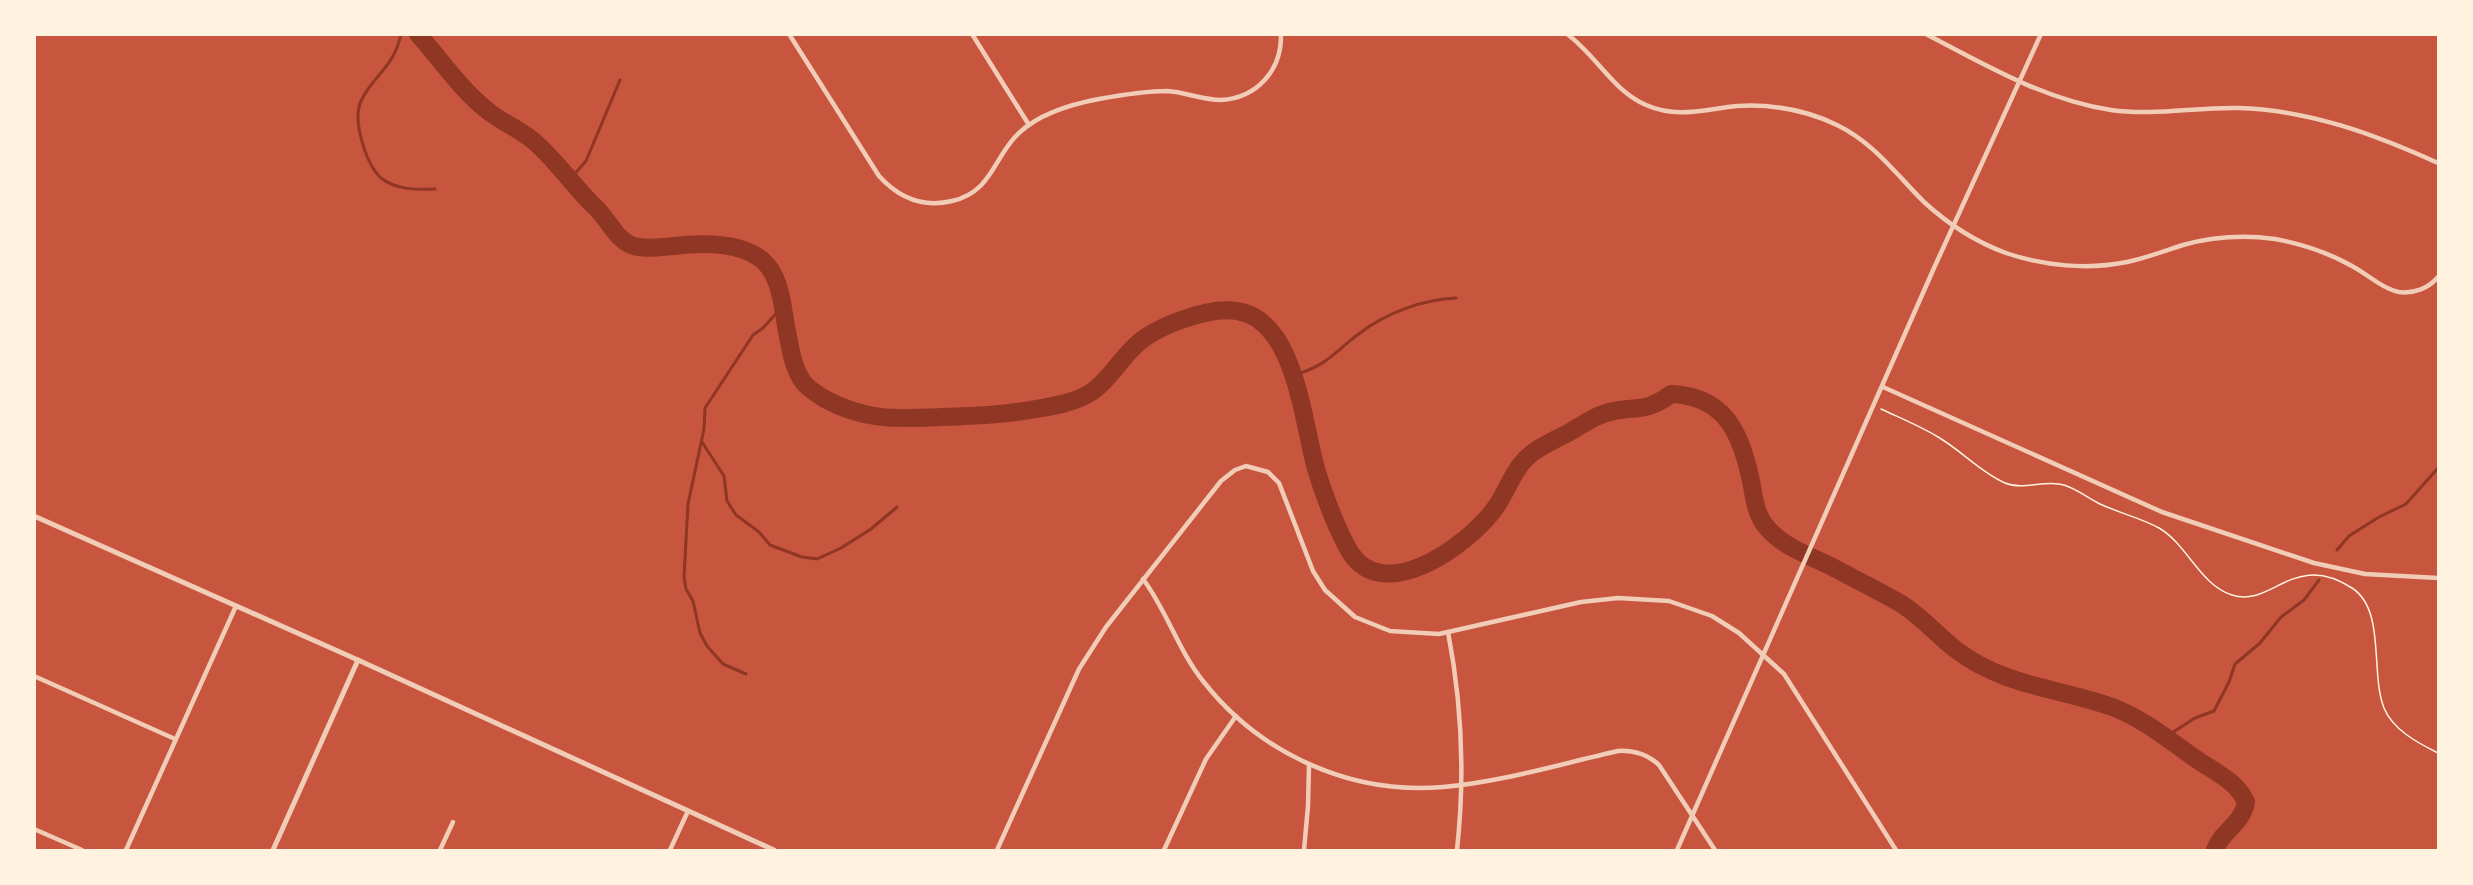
<svg xmlns="http://www.w3.org/2000/svg" width="2473" height="885" font-family="'Roboto Condensed',sans-serif">
<style>
.lines{fill:none;stroke-linecap:round;stroke-linejoin:round}
.stream{stroke:#8f3625;stroke-width:3}
.river{stroke:#8f3625;stroke-width:18}
.path{stroke:#fff3e0;stroke-width:1.5}
.minor{stroke:#f1ccb7;stroke-width:4.5}
.tertiary{stroke:#f1ccb7;stroke-width:5}
</style>
<rect width="100%" height="100%" fill="#c8553d"/>
<g class="lines">
<g class="stream">
<path d="M 401,34 C 394,68 373,75 361,101 C 352,120 366,164 381,178 C 396,190 417,190 435,189"/>
<polyline points="570,179 586,161 620,80"/>
<path d="M 1293,375 C 1326,367 1334,352 1360,333 C 1386,313 1424,299 1456,298"/>
<polyline points="702,442 724,476 727,501 736,515 759,532 770,545 802,557 817,559 841,548 871,529 897,507"/>
<polyline points="2337,550 2349,536 2379,517 2406,504 2438,468"/>
<polyline points="746,674 723,664 707,646 700,633 693,601 686,589 684,577 688,504 704,429 705,408 753,335 763,328 782,307"/>
<polyline points="2167,736 2195,718 2214,711 2229,682 2235,664 2260,643 2281,617 2304,600 2319,580"/>
</g>
<path class="river" d="M 418,34 C 441,60 461,90 488,111 C 504,124 521,129 537,144 C 559,164 575,188 596,208 C 608,219 615,238 631,245 C 643,250 661,247 673,246 C 699,243 736,242 758,257 C 780,271 782,303 786,326 C 790,345 792,368 804,383 C 810,390 817,394 825,399 C 865,421 897,419 942,417 C 974,416 1004,415 1036,409 C 1054,406 1078,402 1093,391 C 1110,379 1119,361 1134,347 C 1153,327 1209,306 1237,311 C 1297,320 1303,427 1317,472 C 1324,495 1338,532 1350,552 C 1384,606 1466,546 1493,511 C 1510,489 1513,464 1538,449 C 1548,443 1558,438 1568,433 C 1581,426 1592,417 1606,413 C 1634,405 1645,414 1671,394 C 1725,396 1741,433 1751,481 C 1754,496 1755,511 1764,524 C 1782,548 1810,555 1836,569 C 1857,580 1879,591 1900,603 C 1921,616 1936,634 1955,649 C 2004,687 2060,688 2115,708 C 2147,721 2171,742 2199,761 C 2217,773 2237,782 2246,802 C 2242,825 2222,830 2215,850"/>
<path class="path" d="M 1881,409 C 1900,418 1920,426 1938,437 C 1962,451 1980,472 2005,483 C 2024,491 2045,479 2064,485 C 2077,489 2088,498 2100,504 C 2119,513 2141,518 2159,528 C 2187,544 2200,585 2232,595 C 2272,608 2294,550 2352,588 C 2386,610 2370,673 2384,708 C 2393,730 2418,743 2438,753"/>
<g class="minor">
<path d="M 789,34 L 879,176 C 899,198 923,208 952,201 C 993,192 994,155 1020,132 C 1041,113 1072,104 1099,99 C 1121,95 1144,91 1167,91 C 1185,92 1203,100 1221,100 C 1257,98 1282,70 1281,34"/>
<polyline points="972,34 1029,125"/>
<path d="M 1567,34 C 1597,56 1612,90 1646,105 C 1678,119 1705,109 1737,106 C 1771,104 1806,110 1837,125 C 1874,143 1896,174 1924,202 C 1948,224 1976,242 2006,253 C 2044,266 2087,270 2127,262 C 2146,258 2164,251 2183,245 C 2212,237 2245,235 2275,239 C 2302,244 2329,253 2352,266 C 2367,274 2383,289 2399,292 C 2414,294 2429,288 2438,277"/>
<path d="M 1926,34 C 1985,65 2045,100 2111,110 C 2153,116 2196,107 2238,108 C 2309,110 2374,134 2438,163"/>
<polyline points="1883,387 2162,512 2314,563 2365,574 2438,578"/>
<path d="M 1143,579 C 1167,611 1178,650 1203,681 C 1260,754 1351,795 1443,787 C 1502,782 1560,764 1618,751 C 1634,750 1647,754 1659,765 L 1715,850"/>
<path d="M 1448,632 C 1462,704 1465,777 1457,850"/>
<polyline points="34,676 175,739"/>
<polyline points="34,829 82,850"/>
<polyline points="126,850 236,606"/>
<polyline points="440,850 453,822"/>
<polyline points="670,850 688,811"/>
<polyline points="997,850 1079,669 1106,627 1221,481 1235,470 1246,466 1268,472 1279,483 1313,571 1325,590 1355,617 1390,631 1439,634 1581,602 1618,598 1669,601 1712,616 1739,633 1784,674 1896,850"/>
<polyline points="1164,850 1206,759 1236,716"/>
<polyline points="1304,850 1308,806 1309,765"/>
<polyline points="1677,850 1934,268 2041,34"/>
</g>
<g class="tertiary">
<polyline points="34,516 358,660 774,850"/>
<polyline points="273,850 358,660"/>
</g>
</g>
<rect width="2473" height="885" fill="none" stroke="#fff3e0" stroke-width="72"/>
</svg>
